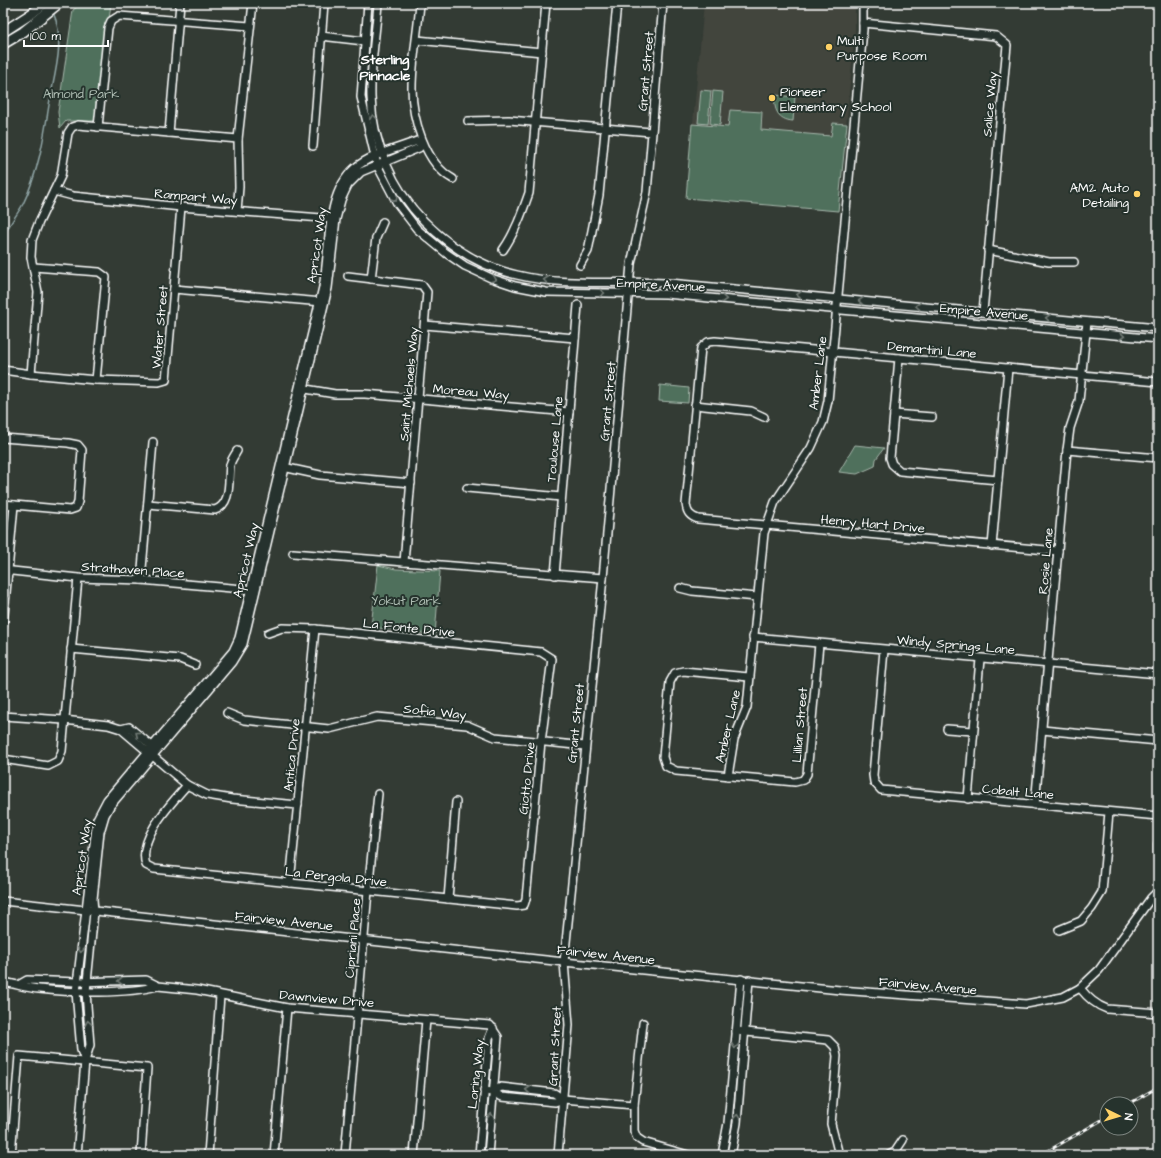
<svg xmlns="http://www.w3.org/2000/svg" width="1161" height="1158" font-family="'Architects Daughter',sans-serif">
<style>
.built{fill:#42443d}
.green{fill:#4f705b;stroke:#a7b8ad}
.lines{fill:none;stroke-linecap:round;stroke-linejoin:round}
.stream{stroke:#91a6a7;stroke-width:1.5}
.minor-casing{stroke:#fff;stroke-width:10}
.major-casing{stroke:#fff;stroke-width:12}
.minor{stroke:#26332d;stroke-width:7}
.major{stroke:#26332d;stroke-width:9}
.rail-casing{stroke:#fff;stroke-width:3}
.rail{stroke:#26332d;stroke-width:1.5;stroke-dasharray:4.5;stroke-linecap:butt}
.oneway{stroke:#727a76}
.poi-dot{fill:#ffd166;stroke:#26332d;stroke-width:1.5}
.labels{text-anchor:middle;stroke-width:4;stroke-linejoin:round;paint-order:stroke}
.poi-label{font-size:13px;fill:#fff;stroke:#26332d;text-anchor:start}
.street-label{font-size:13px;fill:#fff;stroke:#26332d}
.park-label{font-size:13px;fill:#b0bfb5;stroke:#26332d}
.neighbourhood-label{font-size:14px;font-weight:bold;fill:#fff;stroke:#26332d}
</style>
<rect width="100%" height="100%" fill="#333b34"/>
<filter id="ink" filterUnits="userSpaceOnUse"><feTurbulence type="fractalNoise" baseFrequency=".025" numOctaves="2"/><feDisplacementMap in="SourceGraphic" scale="8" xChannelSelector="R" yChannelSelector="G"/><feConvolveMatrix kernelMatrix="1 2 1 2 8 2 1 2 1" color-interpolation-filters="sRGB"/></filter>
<g filter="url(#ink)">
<polygon class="built" points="704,3 855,3 855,31 838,211 686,198"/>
<g class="green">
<polygon points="82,3 111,3 97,121 66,121 60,128 58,112 73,10"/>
<polygon points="701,90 711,91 708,124 698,123"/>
<polygon points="713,91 723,92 720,125 710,124"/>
<path d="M 775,95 L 795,97 L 793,121 C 778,120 773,109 775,95 Z"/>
<polygon points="730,110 762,112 761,130 831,136 833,123 847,124 838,211 686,198 692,124 728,127"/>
<polygon points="660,385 689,388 688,403 659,401"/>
<polygon points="855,445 884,448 876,459 875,466 857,474 839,472"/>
<polygon points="378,565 396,569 440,571 435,635 371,627"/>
</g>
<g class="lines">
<path class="stream" d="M 3,237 C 8,226 17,215 23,204 C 38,173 44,138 49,105 C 54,75 66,41 53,12"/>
<g class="minor-casing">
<g id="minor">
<polyline points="368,3 361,97 377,165 397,203 417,229 446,253 465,266 491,278 515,286 546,292 666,294 1158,339"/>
<path d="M 378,3 C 376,34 370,66 371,97 C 372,141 393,190 424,221 C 450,247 482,267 517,275 C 571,288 626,279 680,284 C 839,299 999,314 1158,328"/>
<path d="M 420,3 C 418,31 412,60 412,88 C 412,118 425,164 453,179"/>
<polyline points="863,23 996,36 1007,45 983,312"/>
<polyline points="321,36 364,41"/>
<polyline points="417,40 542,52"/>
<polyline points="468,121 509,120 651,132"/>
<polyline points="98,127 108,28 111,21 119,16 250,26"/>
<polyline points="169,133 180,3"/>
<polyline points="313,146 324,3"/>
<polyline points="54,191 73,196 181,207 334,219"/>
<polyline points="237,211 239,187 238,139 253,3"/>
<path d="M 503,250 C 515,233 522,213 529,193 L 546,3"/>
<polyline points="988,250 1049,262 1074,262"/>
<polyline points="580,265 588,251 599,195 617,3"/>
<polyline points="348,276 422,285 427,292 404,562"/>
<polyline points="371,279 376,238 383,222"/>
<polyline points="174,289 322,302"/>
<polyline points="425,325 575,338"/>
<polyline points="899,358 890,458 892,464 900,471 998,480"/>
<polyline points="3,370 31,374 96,380 106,277 99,272 34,267"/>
<polyline points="31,374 38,292 31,257 32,240 39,222 61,176 68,133 72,127 78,125 238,139"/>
<polyline points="96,380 159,382 166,380 181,207"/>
<polyline points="300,388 335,394 365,394 569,412"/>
<polyline points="695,405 751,411 764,417"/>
<polyline points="894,414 932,417"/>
<polyline points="3,438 68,443 78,445 82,450 78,502 76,508 70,510 3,504"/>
<polyline points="1067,450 1158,458"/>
<polyline points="283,467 320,475 411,483"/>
<polyline points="467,488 561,497"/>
<path d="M 148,504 L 215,510 C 232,504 228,481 230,465 C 231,460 234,456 237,451"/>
<polyline points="992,546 1008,368"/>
<path d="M 1058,551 L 698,519 C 690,516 687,513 686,504 L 701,348 L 708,342 L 715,341 L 1158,382"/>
<polyline points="293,553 603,578"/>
<polyline points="3,570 78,578 141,580 254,590"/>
<polyline points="555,575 578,305"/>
<polyline points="141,580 153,442"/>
<polyline points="680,588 692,591 757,597"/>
<polyline points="3,626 14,505"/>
<polyline points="753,637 1158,674"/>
<polyline points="71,649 180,659 195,665"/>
<polyline points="884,650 873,775 874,782 881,790 1158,816"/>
<polyline points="749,677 683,671 675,673 670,682 663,757 666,766 676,771 795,782 803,780 807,774 819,644"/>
<polyline points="227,713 244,720 329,729 377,717 467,725 495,737 585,746"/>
<polyline points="3,716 64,720 108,725 121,729 129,727 153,747"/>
<polyline points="121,729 187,785 207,795 232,799 298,805"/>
<polyline points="947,729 973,731"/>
<polyline points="1042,730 1158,741"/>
<polyline points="3,759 48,766 58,761 62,751 78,578"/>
<polyline points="728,776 734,739 747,707 764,533 775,502 811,448 823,422 828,401 863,30 863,3"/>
<path d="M 187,785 C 171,804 137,838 146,865 L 154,869 L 517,906 L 524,905 L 526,899 L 541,742 L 552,659 L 541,652 L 315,629 L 282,628 L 268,633"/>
<polyline points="968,799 980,659"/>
<polyline points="1035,805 1067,450 1070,428 1079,401 1087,322"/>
<polyline points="1158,844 1158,867"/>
<polyline points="290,883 315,629"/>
<polyline points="448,899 456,802"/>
<polyline points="3,901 564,962 840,990 1026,1004 1063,997 1080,988 1099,970 1151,898 1158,891"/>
<polyline points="1059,930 1081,921 1092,908 1102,892 1109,812"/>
<path d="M 3,982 C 16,984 26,988 39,989 C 71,993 127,994 158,986"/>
<polyline points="20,984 27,980 77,982 146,980 158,986 197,990 287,1008 490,1025 498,1037 488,1155"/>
<path d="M 1080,988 C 1087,997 1095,1005 1107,1009 L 1158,1013"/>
<polyline points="643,1023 634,1105 634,1131 637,1138 643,1142 688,1155"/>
<polyline points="736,1031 828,1040 835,1047 837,1056 831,1124 839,1155"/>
<polyline points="484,1091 493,1092 502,1097 555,1102 563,1099 634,1105"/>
<polyline points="493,1092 501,1087 554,1093 563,1099"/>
<polyline points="11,1155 19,1056 147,1068 141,1155"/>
<path d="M 77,1155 L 85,1061 L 90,1045 L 86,992 L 94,912 L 93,899 L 100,832 L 105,815 L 110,806 L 232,662 L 243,644 L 328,288 L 336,219 L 341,200 L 348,185 L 361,172 L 419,148 L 423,144 L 417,141 C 397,149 371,154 355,168 C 324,195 331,249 323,287 L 239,638 L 233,651 L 107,800 L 97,819 L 76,992 L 81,1050 L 85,1061"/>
<polyline points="208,1155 220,996"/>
<polyline points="274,1155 287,1008"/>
<polyline points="345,1155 368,891 378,794"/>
<polyline points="414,1155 426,1020"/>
<polyline points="479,1155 489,1038 493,1028"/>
<polyline points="558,1155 569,1025 564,962 603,578 631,264 647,192 663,3"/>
<polyline points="722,1155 728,1123 741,979"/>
<polyline points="731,1155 737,1123 749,980"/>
<polyline points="889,1155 895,1152 903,1140"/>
</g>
</g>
<g class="major-casing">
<g id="major">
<polyline points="3,32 31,14 45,3"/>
<polyline points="3,44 23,32 59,3"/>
</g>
</g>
<use href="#minor" class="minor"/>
<use href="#major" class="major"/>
<g class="rail-casing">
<g id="rail">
<polyline points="1129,1104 1158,1087"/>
<polyline points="1041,1155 1107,1117"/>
</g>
</g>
<use href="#rail" class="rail"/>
</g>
<defs><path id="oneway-chevron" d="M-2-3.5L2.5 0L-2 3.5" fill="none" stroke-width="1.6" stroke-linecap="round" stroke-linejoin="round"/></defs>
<g class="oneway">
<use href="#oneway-chevron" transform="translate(373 117) rotate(-98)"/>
<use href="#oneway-chevron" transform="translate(395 199) rotate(61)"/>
<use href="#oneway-chevron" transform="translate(494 279) rotate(19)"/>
<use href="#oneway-chevron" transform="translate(546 280) rotate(-173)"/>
<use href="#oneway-chevron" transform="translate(602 293) rotate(1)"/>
<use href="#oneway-chevron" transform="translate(799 295) rotate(-175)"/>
<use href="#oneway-chevron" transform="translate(724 299) rotate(5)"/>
<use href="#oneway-chevron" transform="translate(861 301) rotate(-175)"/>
<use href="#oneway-chevron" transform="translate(918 306) rotate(-175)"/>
<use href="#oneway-chevron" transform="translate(1048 318) rotate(-175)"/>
<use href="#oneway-chevron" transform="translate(1122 336) rotate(5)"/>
<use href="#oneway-chevron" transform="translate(138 734) rotate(-142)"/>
<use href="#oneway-chevron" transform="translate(81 950) rotate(97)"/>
<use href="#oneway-chevron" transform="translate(120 981) rotate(179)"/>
<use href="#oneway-chevron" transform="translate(88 1023) rotate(-99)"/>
<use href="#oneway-chevron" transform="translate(735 1046) rotate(95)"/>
<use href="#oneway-chevron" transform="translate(528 1090) rotate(-174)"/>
<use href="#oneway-chevron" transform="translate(491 1116) rotate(-85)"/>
<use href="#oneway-chevron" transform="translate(737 1117) rotate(-85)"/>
</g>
</g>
<g class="poi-dot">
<circle cx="829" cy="47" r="4"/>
<circle cx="772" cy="98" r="4"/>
<circle cx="1137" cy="194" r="4"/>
</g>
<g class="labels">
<g class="poi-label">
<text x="837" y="45">Multi<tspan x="837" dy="15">Purpose Room</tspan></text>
<text x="780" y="96">Pioneer<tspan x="780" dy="15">Elementary School</tspan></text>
<text x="1129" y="192" text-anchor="end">AM2 Auto<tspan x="1129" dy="15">Detailing</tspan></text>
</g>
<g class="street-label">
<text transform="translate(645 71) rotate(-85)" y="5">Grant Street</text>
<text transform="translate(989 104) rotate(-85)" y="5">Salice Way</text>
<text transform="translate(196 196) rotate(5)" y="5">Rampart Way</text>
<text transform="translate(316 245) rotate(-82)" y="5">Apricot Way</text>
<text transform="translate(661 284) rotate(3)" y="5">Empire Avenue</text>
<text transform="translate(984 311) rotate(5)" y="5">Empire Avenue</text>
<text transform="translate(159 327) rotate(-85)" y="5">Water Street</text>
<text transform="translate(932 349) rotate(5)" y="5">Demartini Lane</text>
<text transform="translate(817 373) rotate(-83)" y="5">Amber Lane</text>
<text transform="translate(408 384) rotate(-85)" y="5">Saint Michaels Way</text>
<text transform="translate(471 391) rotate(5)" y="5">Moreau Way</text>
<text transform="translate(607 401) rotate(-85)" y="5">Grant Street</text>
<text transform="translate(554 439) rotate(-85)" y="5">Toulouse Lane</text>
<text transform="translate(873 523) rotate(5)" y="5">Henry Hart Drive</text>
<text transform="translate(245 560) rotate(-77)" y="5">Apricot Way</text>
<text transform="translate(1045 561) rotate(-85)" y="5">Rosie Lane</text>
<text transform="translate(133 569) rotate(4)" y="5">Strathaven Place</text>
<text transform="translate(409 627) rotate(6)" y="5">La Fonte Drive</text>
<text transform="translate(956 644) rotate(5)" y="5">Windy Springs Lane</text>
<text transform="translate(435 711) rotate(6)" y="5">Sofia Way</text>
<text transform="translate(575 723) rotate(-84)" y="5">Grant Street</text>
<text transform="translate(799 725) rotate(-85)" y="5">Lillian Street</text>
<text transform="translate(727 726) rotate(-77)" y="5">Amber Lane</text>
<text transform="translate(291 755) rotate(-84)" y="5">Antica Drive</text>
<text transform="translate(526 778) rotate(-84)" y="5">Giotto Drive</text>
<text transform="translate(1018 791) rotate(5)" y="5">Cobalt Lane</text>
<text transform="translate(81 857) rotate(-82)" y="5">Apricot Way</text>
<text transform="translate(336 876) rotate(6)" y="5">La Pergola Drive</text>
<text transform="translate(284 920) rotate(6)" y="5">Fairview Avenue</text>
<text transform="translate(352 938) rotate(-85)" y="5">Cipriani Place</text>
<text transform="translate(606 954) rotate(6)" y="5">Fairview Avenue</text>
<text transform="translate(928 985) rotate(5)" y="5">Fairview Avenue</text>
<text transform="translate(327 998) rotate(5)" y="5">Dawnview Drive</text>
<text transform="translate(554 1046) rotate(-87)" y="5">Grant Street</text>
<text transform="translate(475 1074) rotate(-84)" y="5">Loring Way</text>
</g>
<g class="park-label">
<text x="81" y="98">Almond Park</text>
<text x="406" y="605">Yokut Park</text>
</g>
<g class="neighbourhood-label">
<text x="385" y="64">Sterling<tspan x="385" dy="16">Pinnacle</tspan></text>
</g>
</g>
<rect width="1161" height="1158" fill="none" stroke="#26332d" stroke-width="16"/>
<rect x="8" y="8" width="1145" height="1142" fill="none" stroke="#fff" stroke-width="1.5" filter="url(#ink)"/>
<g transform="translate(1119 1116) rotate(95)"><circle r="19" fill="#26332d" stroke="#7d8581"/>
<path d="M0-3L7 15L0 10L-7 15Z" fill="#ffd166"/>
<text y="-6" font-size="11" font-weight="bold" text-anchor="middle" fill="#ffffff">N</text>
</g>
<path d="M24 40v6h84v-6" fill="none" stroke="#ffffff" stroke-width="2"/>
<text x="30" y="40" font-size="12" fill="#ffffff" stroke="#26332d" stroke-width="3" paint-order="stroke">100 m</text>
</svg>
